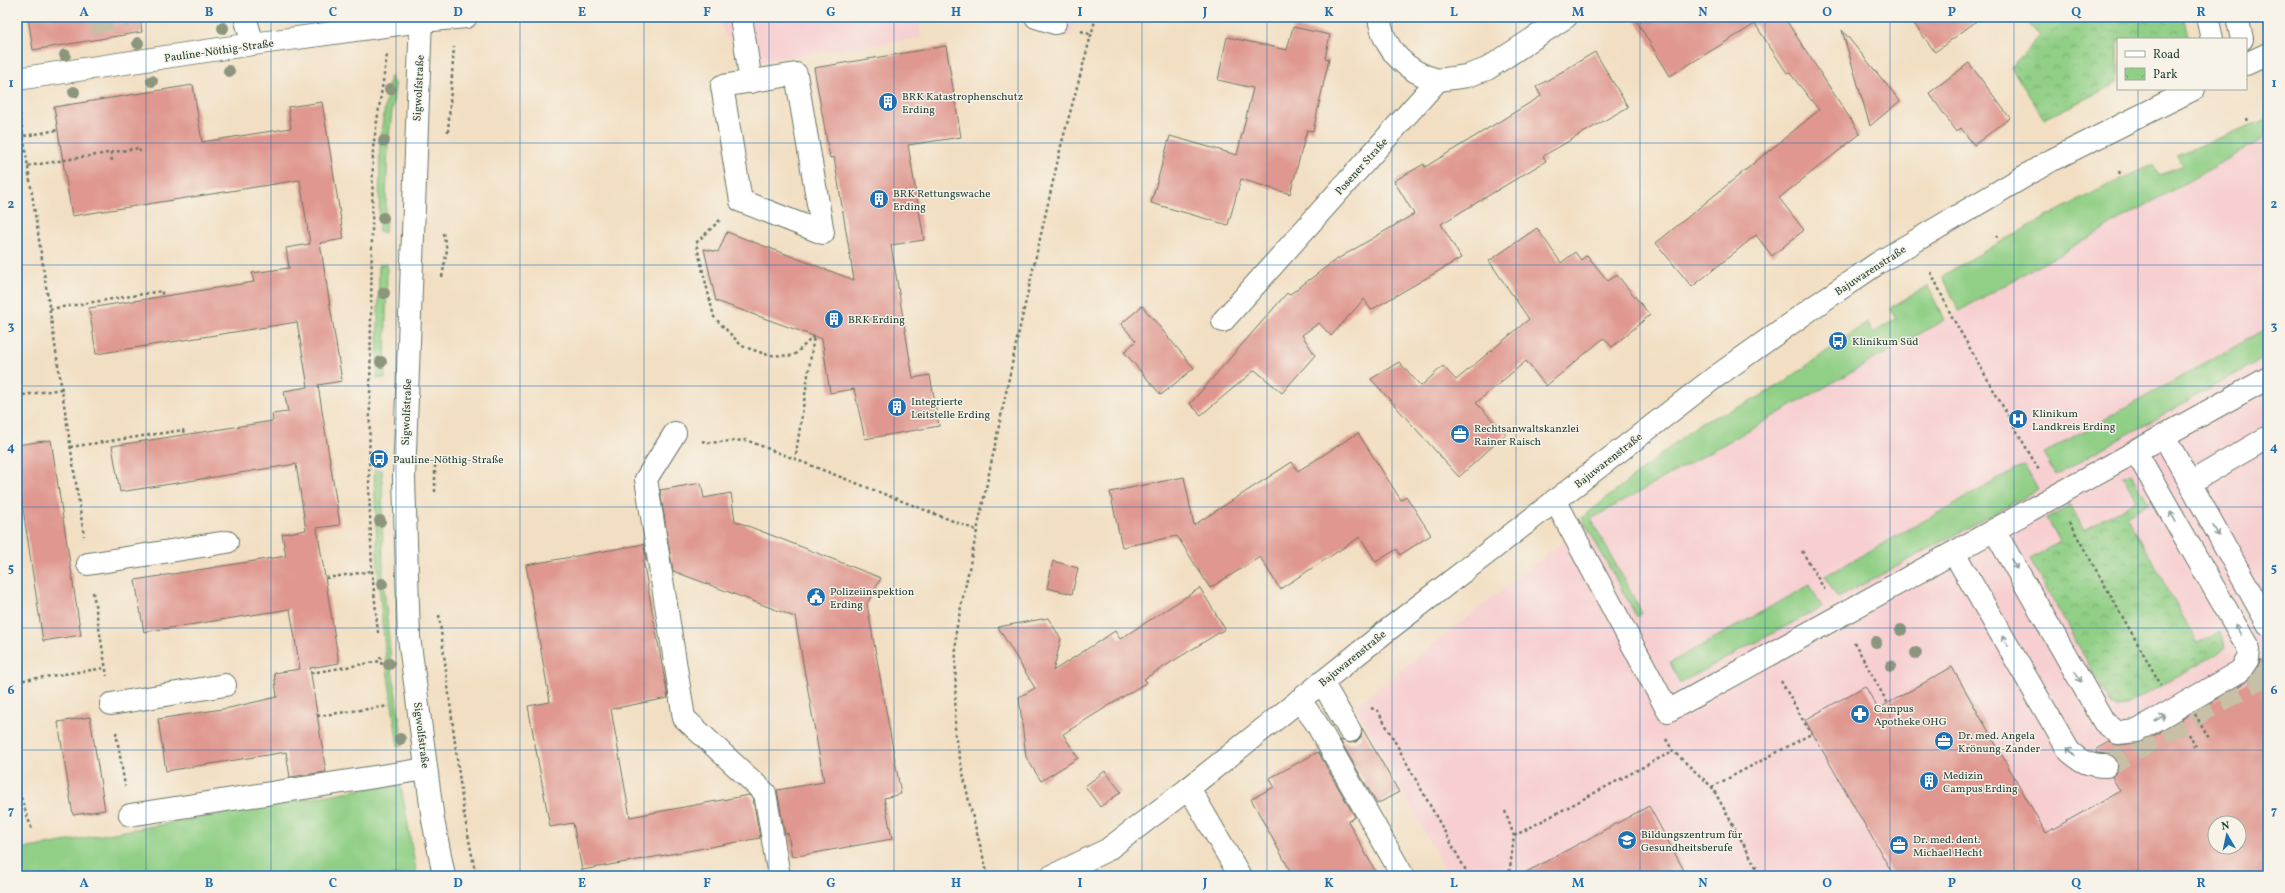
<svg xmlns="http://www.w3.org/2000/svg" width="2285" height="893" font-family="Vollkorn,serif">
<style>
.built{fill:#f7cfd1;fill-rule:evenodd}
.grass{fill:#90cf85;stroke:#58865c}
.park{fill:url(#park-crowns);stroke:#58865c}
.building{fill:#df978f;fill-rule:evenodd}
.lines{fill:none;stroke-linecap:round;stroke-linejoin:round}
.minor-tunnel{stroke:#c8bfa6;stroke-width:22;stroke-dasharray:22 11;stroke-linecap:butt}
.minor-casing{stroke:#697666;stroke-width:24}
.path{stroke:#697666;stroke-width:2.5;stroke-dasharray:3 3;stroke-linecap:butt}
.minor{stroke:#fff;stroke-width:22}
.path-bridge{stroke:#697666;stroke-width:2.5;stroke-dasharray:3 3;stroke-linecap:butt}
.tree{fill:#8b967d}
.oneway{stroke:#8f9e9a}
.grid{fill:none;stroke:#1f6fb2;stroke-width:1;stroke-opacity:0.55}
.labels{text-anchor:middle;stroke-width:3;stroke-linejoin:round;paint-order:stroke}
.street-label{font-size:11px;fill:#1f3d34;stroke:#f7f3e8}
.poi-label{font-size:11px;fill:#1f3d34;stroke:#f7f3e8;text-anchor:start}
.neatline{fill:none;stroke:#1f6fb2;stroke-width:1.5}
.grid-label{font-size:13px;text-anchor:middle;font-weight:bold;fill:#1f6fb2}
</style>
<defs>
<pattern id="park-crowns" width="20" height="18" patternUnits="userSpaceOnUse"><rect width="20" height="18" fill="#90cf85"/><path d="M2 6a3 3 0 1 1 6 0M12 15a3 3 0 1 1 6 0" fill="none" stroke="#75a96e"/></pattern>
</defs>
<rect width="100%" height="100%" fill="#f7f3e8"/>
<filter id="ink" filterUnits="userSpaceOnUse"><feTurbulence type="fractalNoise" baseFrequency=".025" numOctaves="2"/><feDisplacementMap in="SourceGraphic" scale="8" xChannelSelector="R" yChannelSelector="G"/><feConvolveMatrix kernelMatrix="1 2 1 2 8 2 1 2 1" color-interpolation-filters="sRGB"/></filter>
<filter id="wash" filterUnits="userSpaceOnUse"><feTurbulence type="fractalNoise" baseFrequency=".012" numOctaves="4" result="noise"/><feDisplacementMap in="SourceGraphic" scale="16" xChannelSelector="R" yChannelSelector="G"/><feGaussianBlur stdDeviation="0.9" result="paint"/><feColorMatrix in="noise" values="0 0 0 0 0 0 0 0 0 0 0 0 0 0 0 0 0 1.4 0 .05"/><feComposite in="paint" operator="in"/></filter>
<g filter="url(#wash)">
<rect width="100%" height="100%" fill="#f2dfc3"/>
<g class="built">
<polygon points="718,17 918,17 921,38 759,61 725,35"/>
<polygon points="1009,17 1077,17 1071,37"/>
<path d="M 2268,136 L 2268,876 L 1449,876 L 1355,707 L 1591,519 ZM 2215,823 L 2239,823 L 2239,847 L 2215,847 Z"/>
</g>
<g class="grass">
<polygon points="390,75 395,86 388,144 385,233 379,231 380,139"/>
<path d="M 2268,118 L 2268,136 L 1959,311 L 1943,277 L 1945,274 C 2013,234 2082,196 2154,164 L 2160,175 L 2182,166 L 2177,155 Z"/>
<polygon points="387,264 385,378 377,378 379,265"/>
<polygon points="1928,286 1944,320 1591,519 1642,613 1637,617 1582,518 1701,422 1746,404 1780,385 1867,322 1874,333 1896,318 1891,310 1893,306"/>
<polygon points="2268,328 2268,356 2055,475 2043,454"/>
<polygon points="2024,465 2038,490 1838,598 1825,576"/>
<polygon points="374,470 382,470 383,576 391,662 403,744 398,747 386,661 378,573"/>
<polygon points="1810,585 1822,607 1680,683 1670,663"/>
<polygon points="385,785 401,786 417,876 17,876 17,850"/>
</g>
<g class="park">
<polygon points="2022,17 2183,17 2189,39 2118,39 2118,83 2044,119 2011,67 2040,36"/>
<polygon points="2131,473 2149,503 2127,516 2198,644 2221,632 2226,647 2221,652 2124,706 2117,707 2111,704 2030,559 2060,542 2046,518 2070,505 2084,530 2136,500 2123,476"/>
</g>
<g id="blocks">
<g class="building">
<polygon points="28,17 140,17 142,32 33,50"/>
<polygon points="1634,17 1784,17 1860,134 1779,198 1804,230 1772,256 1756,235 1692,287 1656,243 1819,110 1789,72 1787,73 1755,24 1670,76"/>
<polygon points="1909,17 1982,17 1935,52"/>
<polygon points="1293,27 1330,35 1325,58 1329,59 1313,131 1307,130 1290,194 1241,179 1228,225 1151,203 1170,136 1237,155 1253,88 1218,80 1227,37 1287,50"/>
<polygon points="1842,30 1900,101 1870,126"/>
<polygon points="946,46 961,137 908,145 924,240 891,245 913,378 930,375 939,426 865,439 854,389 830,393 822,339 716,301 704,249 718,252 727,232 854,280 834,157 830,158 814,68"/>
<polygon points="1595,52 1628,107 1543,156 1546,161 1441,224 1461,258 1371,310 1364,299 1331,336 1319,323 1302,335 1315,355 1282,393 1255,370 1201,415 1190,404 1287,293 1289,295 1334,261 1414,214 1394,181 1424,164 1425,167 1541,96 1536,87"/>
<polygon points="1969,63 2010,118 1974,145 1961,128 1957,132 1929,93"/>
<polygon points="193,85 202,142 291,128 288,107 322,102 344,239 320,243 342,381 318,385 340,525 317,528 339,663 310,668 326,772 290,777 286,752 166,771 158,719 229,708 277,697 274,673 300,669 290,609 144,632 135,580 286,556 282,534 306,530 296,464 120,492 112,446 273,421 272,414 288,412 284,391 308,387 297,322 96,354 89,308 254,282 252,273 289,268 286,248 310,244 300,180 72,216 54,107"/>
<polygon points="1537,228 1561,263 1575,252 1581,260 1587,255 1608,281 1617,275 1650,315 1612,347 1604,338 1546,386 1526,361 1476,403 1506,434 1459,477 1371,379 1399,362 1421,386 1443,366 1456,380 1529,319 1489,261"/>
<polygon points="1142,306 1194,368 1161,395 1124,352 1136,341 1121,324"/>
<polygon points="1358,433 1401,500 1406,496 1431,535 1400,555 1397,549 1376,562 1360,537 1280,589 1260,557 1210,588 1177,536 1122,547 1110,492 1184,477 1194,525 1292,462 1298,471"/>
<polygon points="51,440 81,635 43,641 17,469 17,445"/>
<polygon points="701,483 704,498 731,493 735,521 881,578 867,604 901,794 884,798 892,839 792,857 788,833 785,834 777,790 824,782 795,617 673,571 660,490"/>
<polygon points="644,544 646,561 643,560 668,698 611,709 630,817 749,795 753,799 760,838 582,870 573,823 550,827 528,706 550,702 526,565"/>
<polygon points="1053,561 1078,568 1072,594 1047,588"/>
<polygon points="1200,588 1225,629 1144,679 1147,682 1063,734 1078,758 1041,781 1026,757 1019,697 1035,688 998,627 1048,618 1061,639 1053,671 1115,631 1120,639"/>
<path d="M 2261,659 L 2268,672 L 2268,876 L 1894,876 L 1805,720 L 1865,686 L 1878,709 L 1952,667 L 2046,833 L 2120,791 L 2112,777 L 2118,767 L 2117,760 L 2112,755 L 2098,753 L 2096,750 L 2109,742 L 2119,745 L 2143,742 L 2246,682 L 2258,666 ZM 2215,823 L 2239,823 L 2239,847 L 2215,847 Z"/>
<polygon points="90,717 105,810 73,815 58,722"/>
<polygon points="1362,728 1399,792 1377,804 1340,740 1350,743 1356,742 1361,737"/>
<polygon points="1318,752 1355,817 1348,821 1378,876 1293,876 1251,799 1274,787 1270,778"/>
<polygon points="1105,771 1121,792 1100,807 1085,786"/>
<polygon points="1649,806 1687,876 1519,876"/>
</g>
</g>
</g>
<g filter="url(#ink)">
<use href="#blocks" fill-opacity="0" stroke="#697666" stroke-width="1"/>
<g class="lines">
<g class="minor-tunnel">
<polyline points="90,23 127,17"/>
<polyline points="2106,766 2268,674"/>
</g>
<g class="minor-casing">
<g id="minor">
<polyline points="245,17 253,44"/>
<polyline points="421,17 404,478 409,637 433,820 444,876"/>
<polyline points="741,17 751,82"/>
<polyline points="1036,17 1055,23"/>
<polyline points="2207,17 2212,39"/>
<polyline points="2237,17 2242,39"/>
<polyline points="2246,64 2268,54"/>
<polygon points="796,74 823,233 741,201 722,86"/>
<polyline points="17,79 253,44 421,21 466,17"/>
<polyline points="1438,80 1467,76 1487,69 1566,17"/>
<path d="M 1223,321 L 1438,80 C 1407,73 1383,49 1379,17"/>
<polyline points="675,433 646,479 684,718 765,793 779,876"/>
<polyline points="2164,436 2268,624"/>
<polyline points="2200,477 2268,437"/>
<polyline points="1555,500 1668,711 2268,378"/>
<polyline points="1994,530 2104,722 2118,733 2137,731 2240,671 2248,659 2249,649 2136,452"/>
<path d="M 1954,553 L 2069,751 C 2081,762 2090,766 2106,766"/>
<polyline points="88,564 227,542"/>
<polyline points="1322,682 1350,731"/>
<polyline points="1299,700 1315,721 1403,876"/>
<polyline points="111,704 225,685"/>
<polyline points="1189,788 1240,876"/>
<polyline points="130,815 426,769"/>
<polyline points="1052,876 1107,850 1189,788 1389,629 1714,378 1818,304 1878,263 2052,160 2194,89"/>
</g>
</g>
<g class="path">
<polyline points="1081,31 1092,35"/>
<polyline points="19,108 84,536"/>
<polyline points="2247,118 2248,122"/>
<polyline points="448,132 454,47"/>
<polyline points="24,136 58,130"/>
<polyline points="111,152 112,162"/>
<polyline points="28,166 139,148 140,152"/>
<polyline points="2119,171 2120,174"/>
<polyline points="720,220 696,243 714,317 742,346 768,355 793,356 814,336 795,460"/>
<polyline points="1996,235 1998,238"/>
<polyline points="1931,272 1951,315 2040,472"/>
<polyline points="442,277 447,250 443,233"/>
<polyline points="50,309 162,291 162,296"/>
<polyline points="1835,336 1838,341"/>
<polyline points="17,396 62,389"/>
<polyline points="702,441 708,443 746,440 976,530"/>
<polyline points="70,447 183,430 184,435"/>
<polyline points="435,492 435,465"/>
<polyline points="2069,522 2161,685"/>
<polyline points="1802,551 1826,592"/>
<polyline points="326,578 372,571"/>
<polyline points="93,592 107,676"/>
<polyline points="439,615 464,814 476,876"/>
<polyline points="378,633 372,571 369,485 373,148 387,55"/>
<polyline points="1854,642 1888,704"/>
<polyline points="380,656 382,667"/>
<polyline points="311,673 381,661"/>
<polyline points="17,681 105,668"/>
<polyline points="1781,681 1811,734"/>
<polyline points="1371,708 1378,711 1469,876"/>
<polyline points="317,716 389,706"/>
<polyline points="116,732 125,786"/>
<polyline points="2189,734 2196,748"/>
<polyline points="1666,739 1673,751 1712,787 1761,876"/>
<polyline points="17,786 32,830"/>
<polyline points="1712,787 1813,733"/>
<polyline points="1505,811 1514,836 1509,876"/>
<polyline points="1514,836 1673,751"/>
<polyline points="988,876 970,806 955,735 956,631 1017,340 1061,146 1096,17"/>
</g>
<use href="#minor" class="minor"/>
<polyline class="path-bridge" points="2195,714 2210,740"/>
</g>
<g class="tree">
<circle cx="223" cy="28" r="6"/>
<circle cx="138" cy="43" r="6"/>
<circle cx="65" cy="55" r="6"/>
<circle cx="229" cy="71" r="6"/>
<circle cx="152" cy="81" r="6"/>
<circle cx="390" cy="89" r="6"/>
<circle cx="74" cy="92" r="6"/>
<circle cx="384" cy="141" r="6"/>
<circle cx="383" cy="218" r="6"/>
<circle cx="384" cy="293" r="6"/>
<circle cx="381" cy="362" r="6"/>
<circle cx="380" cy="521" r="6"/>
<circle cx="382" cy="584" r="6"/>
<circle cx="1901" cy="630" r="6"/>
<circle cx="1876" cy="642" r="6"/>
<circle cx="1916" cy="653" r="6"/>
<circle cx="389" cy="664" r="6"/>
<circle cx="1891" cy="666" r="6"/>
<circle cx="400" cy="739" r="6"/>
</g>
<defs><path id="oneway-shaft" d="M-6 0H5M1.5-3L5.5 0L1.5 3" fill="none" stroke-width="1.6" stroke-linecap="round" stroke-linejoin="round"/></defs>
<g class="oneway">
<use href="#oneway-shaft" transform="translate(2173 517) rotate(-120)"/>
<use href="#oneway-shaft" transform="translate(2216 531) rotate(61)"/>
<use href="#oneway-shaft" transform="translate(2014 564) rotate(59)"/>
<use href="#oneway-shaft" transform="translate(2238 630) rotate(-120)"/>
<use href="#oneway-shaft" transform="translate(2005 641) rotate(-120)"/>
<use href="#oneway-shaft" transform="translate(2078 677) rotate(60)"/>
<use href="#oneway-shaft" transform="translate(2160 718) rotate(-31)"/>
<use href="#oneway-shaft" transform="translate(2071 752) rotate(-132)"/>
</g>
</g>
<path class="grid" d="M 146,17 L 146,876M 271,17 L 271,876M 396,17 L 396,876M 520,17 L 520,876M 644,17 L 644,876M 769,17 L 769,876M 894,17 L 894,876M 1018,17 L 1018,876M 1142,17 L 1142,876M 1267,17 L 1267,876M 1392,17 L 1392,876M 1516,17 L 1516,876M 1640,17 L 1640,876M 1765,17 L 1765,876M 1890,17 L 1890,876M 2014,17 L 2014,876M 2138,17 L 2138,39M 2138,89 L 2138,876M 17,143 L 2268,143M 17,265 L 2268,265M 17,386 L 2268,386M 17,507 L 2268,507M 17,628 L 2268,628M 17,750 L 2268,750"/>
<defs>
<g id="building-disc" transform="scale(1)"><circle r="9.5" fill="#1f6fb2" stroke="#f7f3e8"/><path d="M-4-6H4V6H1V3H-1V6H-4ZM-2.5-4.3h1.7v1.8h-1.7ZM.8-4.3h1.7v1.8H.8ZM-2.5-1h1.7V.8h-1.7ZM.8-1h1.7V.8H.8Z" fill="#fff"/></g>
<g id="bus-disc" transform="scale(1)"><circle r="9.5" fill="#1f6fb2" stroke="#f7f3e8"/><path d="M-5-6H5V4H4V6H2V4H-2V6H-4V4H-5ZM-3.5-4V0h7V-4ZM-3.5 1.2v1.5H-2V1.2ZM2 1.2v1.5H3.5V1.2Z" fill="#fff"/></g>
<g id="hospital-disc" transform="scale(1)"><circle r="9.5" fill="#1f6fb2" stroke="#f7f3e8"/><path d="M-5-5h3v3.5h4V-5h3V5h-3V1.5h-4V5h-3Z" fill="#fff"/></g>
<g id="office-disc" transform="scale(1)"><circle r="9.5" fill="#1f6fb2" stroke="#f7f3e8"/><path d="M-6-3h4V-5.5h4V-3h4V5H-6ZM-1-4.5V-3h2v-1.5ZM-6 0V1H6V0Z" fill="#fff"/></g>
<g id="civic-disc" transform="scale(1)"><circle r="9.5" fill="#1f6fb2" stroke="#f7f3e8"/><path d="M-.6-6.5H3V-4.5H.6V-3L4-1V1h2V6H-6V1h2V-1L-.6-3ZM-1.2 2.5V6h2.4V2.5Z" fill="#fff"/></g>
<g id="pharmacy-disc" transform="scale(1)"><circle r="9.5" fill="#1f6fb2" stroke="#f7f3e8"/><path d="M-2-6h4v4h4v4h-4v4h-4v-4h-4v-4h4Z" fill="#fff"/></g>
<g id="university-disc" transform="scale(1)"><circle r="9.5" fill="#1f6fb2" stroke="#f7f3e8"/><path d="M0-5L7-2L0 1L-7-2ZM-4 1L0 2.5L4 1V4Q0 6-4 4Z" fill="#fff"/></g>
</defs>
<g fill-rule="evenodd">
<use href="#building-disc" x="888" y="102"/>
<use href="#building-disc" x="879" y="199"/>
<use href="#building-disc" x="834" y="319"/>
<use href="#bus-disc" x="1838" y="341"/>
<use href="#building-disc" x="897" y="407"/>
<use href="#hospital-disc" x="2018" y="419"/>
<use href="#office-disc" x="1460" y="434"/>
<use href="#bus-disc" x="379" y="459"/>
<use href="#civic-disc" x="816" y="597"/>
<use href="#pharmacy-disc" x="1860" y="714"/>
<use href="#office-disc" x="1944" y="741"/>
<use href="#building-disc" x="1929" y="781"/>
<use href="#university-disc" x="1627" y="840"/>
<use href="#office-disc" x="1899" y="845"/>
</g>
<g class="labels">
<g class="street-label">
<text transform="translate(219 50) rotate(-8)" y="4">Pauline-Nöthig-Straße</text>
<text transform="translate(418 88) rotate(-87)" y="4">Sigwolfstraße</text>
<text transform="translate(1361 166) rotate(-48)" y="4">Posener Straße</text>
<text transform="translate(1870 270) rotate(-33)" y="4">Bajuwarenstraße</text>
<text transform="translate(406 412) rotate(-88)" y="4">Sigwolfstraße</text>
<text transform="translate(1608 460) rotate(-38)" y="4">Bajuwarenstraße</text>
<text transform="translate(1352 658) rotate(-39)" y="4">Bajuwarenstraße</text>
<text transform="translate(422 735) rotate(83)" y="4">Sigwolfstraße</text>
</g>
<g class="poi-label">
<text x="902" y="100">BRK Katastrophenschutz<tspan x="902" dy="13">Erding</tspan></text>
<text x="893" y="197">BRK Rettungswache<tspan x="893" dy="13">Erding</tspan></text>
<text x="848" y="323">BRK Erding</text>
<text x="1852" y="345">Klinikum Süd</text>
<text x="911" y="405">Integrierte<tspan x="911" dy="13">Leitstelle Erding</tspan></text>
<text x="2032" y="417">Klinikum<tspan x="2032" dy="13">Landkreis Erding</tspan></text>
<text x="1474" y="432">Rechtsanwaltskanzlei<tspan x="1474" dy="13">Rainer Raisch</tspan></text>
<text x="393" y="463">Pauline-Nöthig-Straße</text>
<text x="830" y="595">Polizeiinspektion<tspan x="830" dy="13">Erding</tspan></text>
<text x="1874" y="712">Campus<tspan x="1874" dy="13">Apotheke OHG</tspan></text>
<text x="1958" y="739">Dr. med. Angela<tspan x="1958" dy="13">Krönung-Zander</tspan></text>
<text x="1943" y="779">Medizin<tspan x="1943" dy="13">Campus Erding</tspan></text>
<text x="1641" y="838">Bildungszentrum für<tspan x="1641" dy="13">Gesundheitsberufe</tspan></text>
<text x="1913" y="843">Dr. med. dent.<tspan x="1913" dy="13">Michael Hecht</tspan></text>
</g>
</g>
<rect width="2285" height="893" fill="none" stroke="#f7f3e8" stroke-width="44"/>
<rect x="2117" y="38" width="130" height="52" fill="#f7f3e8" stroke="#a1aaa0"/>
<rect x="2125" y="51" width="20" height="6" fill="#ffffff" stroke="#a1aaa0"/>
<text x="2153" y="58" font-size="12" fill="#1f3d34">Road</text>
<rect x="2125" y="68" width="20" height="12" fill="url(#park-crowns)" stroke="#a1aaa0"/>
<text x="2153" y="78" font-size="12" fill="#1f3d34">Park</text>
<g transform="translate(2227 835) rotate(351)"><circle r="19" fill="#f7f3e8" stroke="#a1aaa0"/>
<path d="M0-3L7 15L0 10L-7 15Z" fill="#1f6fb2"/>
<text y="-6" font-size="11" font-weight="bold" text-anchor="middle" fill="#1f3d34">N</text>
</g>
<rect x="22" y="22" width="2241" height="849" class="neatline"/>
<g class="grid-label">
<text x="84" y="16">A</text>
<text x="209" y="16">B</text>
<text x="333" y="16">C</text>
<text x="458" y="16">D</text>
<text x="582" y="16">E</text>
<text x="707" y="16">F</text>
<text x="831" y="16">G</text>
<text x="956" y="16">H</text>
<text x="1080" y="16">I</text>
<text x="1205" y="16">J</text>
<text x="1329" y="16">K</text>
<text x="1454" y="16">L</text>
<text x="1578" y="16">M</text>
<text x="1703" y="16">N</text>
<text x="1827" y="16">O</text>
<text x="1952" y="16">P</text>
<text x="2076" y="16">Q</text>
<text x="2201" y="16">R</text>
<text x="11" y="87">1</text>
<text x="2274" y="87">1</text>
<text x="11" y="208">2</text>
<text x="2274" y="208">2</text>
<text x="11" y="330">3</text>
<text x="2274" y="330">3</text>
<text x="11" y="451">4</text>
<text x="2274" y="451">4</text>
<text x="11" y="572">5</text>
<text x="2274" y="572">5</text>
<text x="11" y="694">6</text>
<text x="2274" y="694">6</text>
<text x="11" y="815">7</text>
<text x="2274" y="815">7</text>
<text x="84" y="887">A</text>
<text x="209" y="887">B</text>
<text x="333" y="887">C</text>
<text x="458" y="887">D</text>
<text x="582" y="887">E</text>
<text x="707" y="887">F</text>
<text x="831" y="887">G</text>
<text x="956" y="887">H</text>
<text x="1080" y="887">I</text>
<text x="1205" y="887">J</text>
<text x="1329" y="887">K</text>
<text x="1454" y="887">L</text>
<text x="1578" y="887">M</text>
<text x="1703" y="887">N</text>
<text x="1827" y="887">O</text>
<text x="1952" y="887">P</text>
<text x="2076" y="887">Q</text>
<text x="2201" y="887">R</text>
</g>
</svg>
